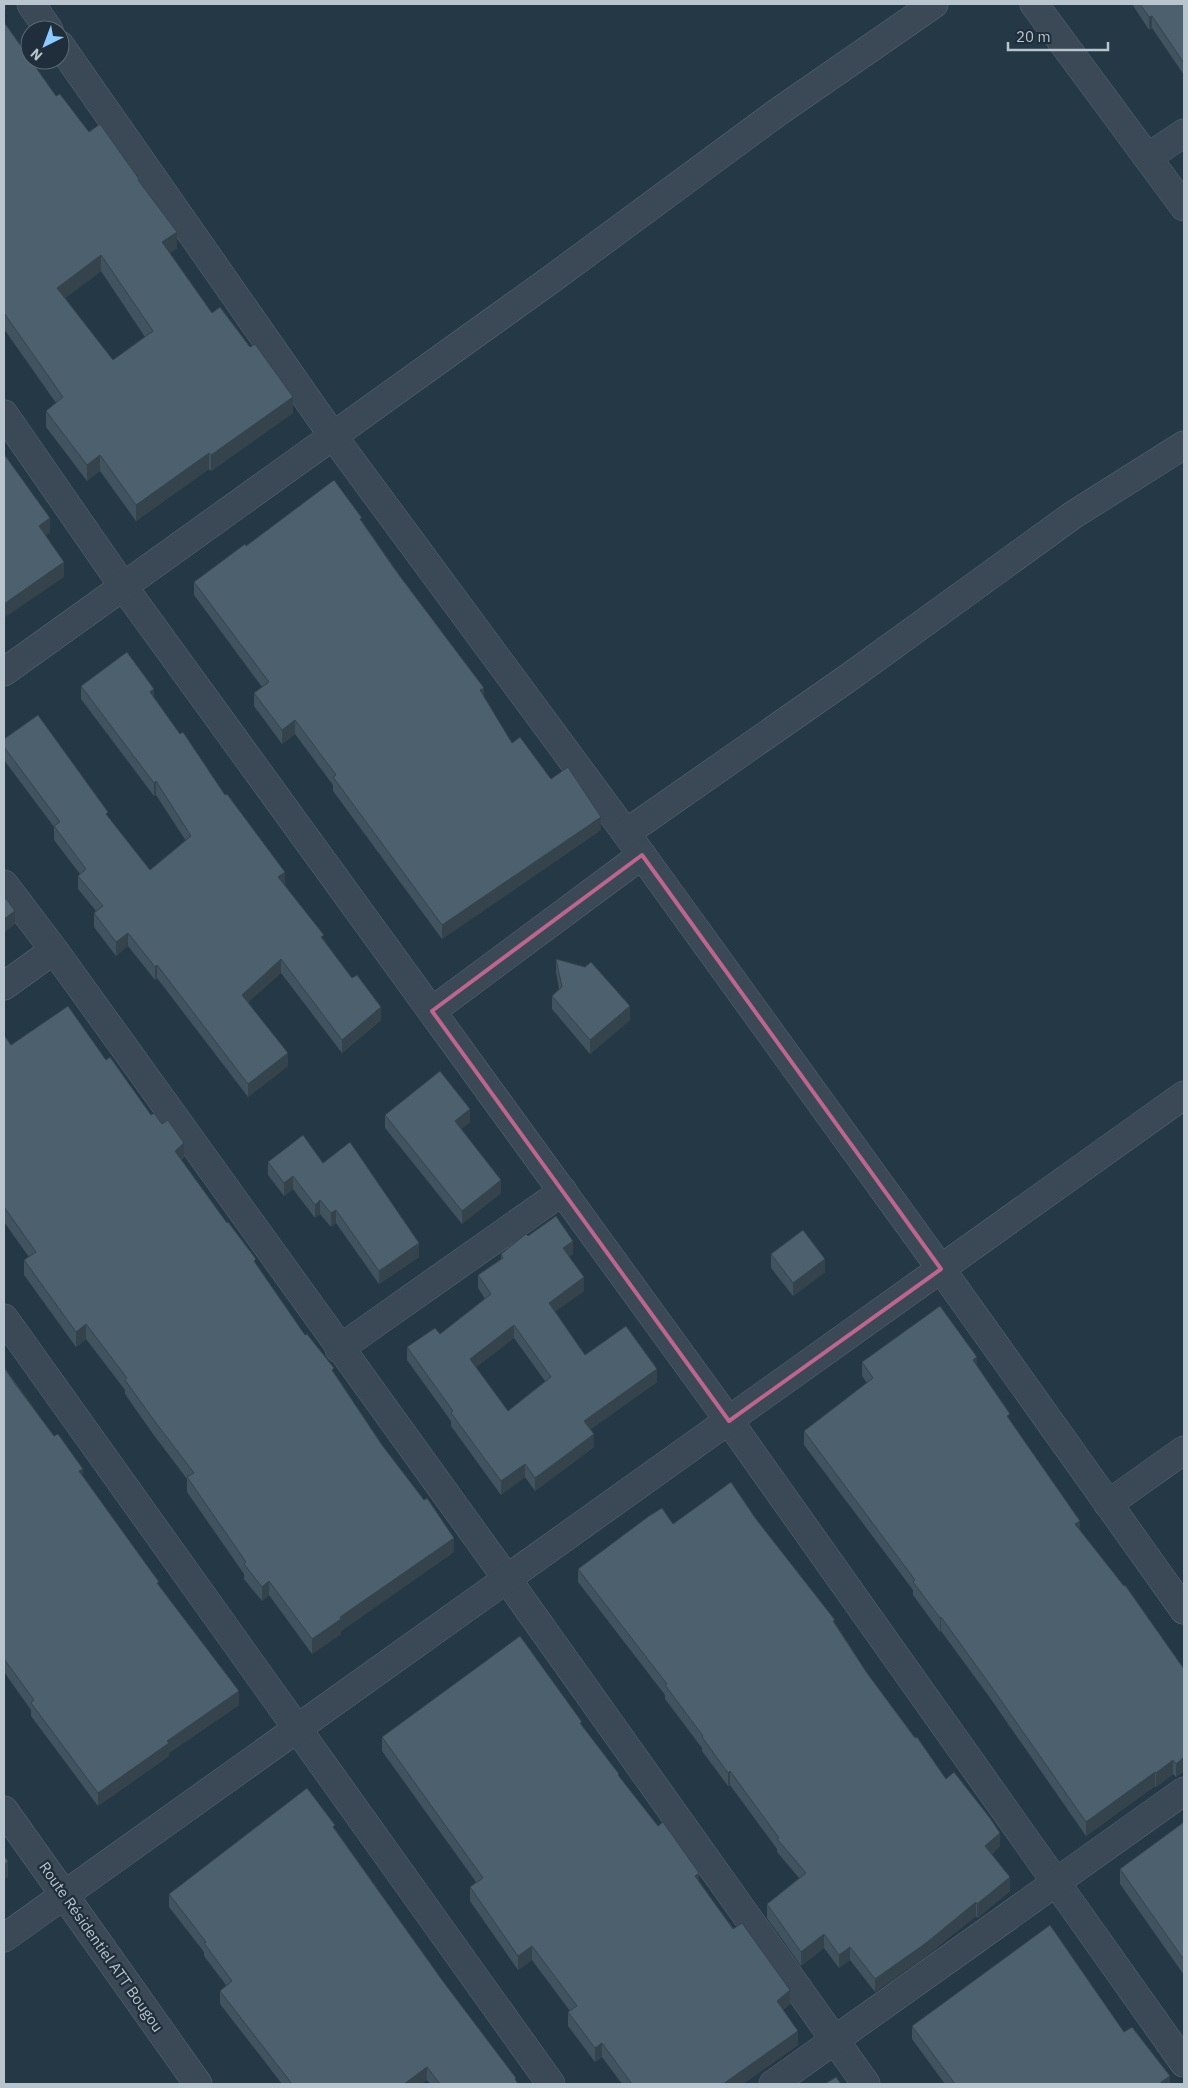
<svg xmlns="http://www.w3.org/2000/svg" width="1188" height="2088" font-family="'IBM Plex Sans',sans-serif">
<style>
.lines{fill:none;stroke-linecap:round;stroke-linejoin:round}
.minor-casing{stroke:#596772;stroke-width:29}
.minor{stroke:#3a4955;stroke-width:28}
.wall{fill:#41535f;fill-rule:evenodd}
.shaded-wall{fill:#35434d}
.building{fill:#4c606e;stroke:#35434d;fill-rule:evenodd}
.marked{fill:none;stroke:#be658f;stroke-width:4;stroke-linejoin:round}
.labels{text-anchor:middle;stroke-width:4.5;stroke-linejoin:round;paint-order:stroke}
.street-label{font-size:15px;fill:#b8c4ce;stroke:#1f2e3a}
</style>
<rect width="100%" height="100%" fill="#253845"/>
<g class="lines">
<g class="minor-casing">
<g id="minor">
<polyline points="31,4 49,30"/>
<polyline points="1034,4 1184,207"/>
<polyline points="60,45 333,436 626,833 941,1269 1184,1610"/>
<polyline points="1148,157 1184,133"/>
<polyline points="4,414 123,586 729,1421 1184,2063"/>
<polyline points="4,672 553,278 778,112 934,4"/>
<polyline points="626,833 848,678 1073,515 1184,445"/>
<polyline points="4,884 54,950 507,1579 866,2084"/>
<polyline points="4,986 54,950"/>
<polyline points="432,1011 642,855"/>
<polyline points="4,1318 551,2084"/>
<polyline points="339,1349 563,1191"/>
<polyline points="1108,1504 1184,1450"/>
<polyline points="4,1810 198,2084"/>
<polyline points="4,1938 1184,1095"/>
<polyline points="773,2084 1184,1791"/>
</g>
</g>
<use href="#minor" class="minor"/>
</g>
<g class="wall">
<polygon points="1132,4 1184,4 1184,75 1152,28 1149,30"/>
<path d="M 4,22 L 56,96 L 89,132 L 139,182 L 177,248 L 170,253 L 212,313 L 293,413 L 211,471 L 209,469 L 136,521 L 100,471 L 87,481 L 46,427 L 46,411 L 56,403 L 4,329 ZM 101,271 L 145,337 L 113,360 L 65,298 Z"/>
<polygon points="362,521 484,697 512,743 551,779 601,830 442,939 333,791 333,785 295,734 282,744 254,706 254,693 262,687 194,595 194,582 246,546"/>
<polygon points="81,686 154,698 285,885 381,1020 342,1053 281,973 248,1002 288,1066 248,1097 157,978 155,980 128,946 116,956 94,927 94,913 96,911 78,889 78,876 80,874 54,840 54,827 4,760 4,739 108,817 150,870 186,841 156,795 154,796 81,699"/>
<polygon points="556,959 630,1020 590,1054 552,1009 552,996 559,989 556,972"/>
<polygon points="4,1035 11,1045 106,1060 151,1115 184,1158 181,1160 305,1335 334,1373 454,1552 341,1631 341,1634 312,1654 269,1595 262,1601 244,1579 244,1574 187,1492 187,1479 153,1434 125,1394 125,1390 86,1339 76,1347 24,1275 24,1260 29,1257 4,1222"/>
<polygon points="385,1115 470,1122 461,1129 501,1193 462,1224 385,1128"/>
<polygon points="268,1162 323,1163 419,1257 379,1284 336,1223 331,1227 320,1214 315,1218 293,1189 284,1196 268,1175"/>
<path d="M 528,1236 L 573,1254 L 569,1257 L 584,1291 L 555,1311 L 585,1355 L 657,1382 L 591,1429 L 594,1447 L 535,1491 L 525,1477 L 501,1495 L 451,1426 L 451,1421 L 407,1360 L 407,1347 L 440,1334 L 485,1299 L 478,1288 L 478,1275 L 501,1259 L 501,1254 ZM 514,1338 L 545,1381 L 508,1411 L 476,1367 Z"/>
<polygon points="771,1254 825,1272 793,1296 771,1268"/>
<polygon points="862,1362 977,1365 1010,1420 1080,1530 1184,1669 1184,1771 1176,1777 1173,1774 1156,1787 1155,1786 1086,1836 988,1695 941,1631 940,1632 913,1595 913,1590 804,1445 804,1431 867,1383 862,1376"/>
<polygon points="4,1367 83,1476 159,1585 239,1705 169,1753 169,1756 98,1806 31,1716 31,1710 4,1672"/>
<polygon points="756,1519 835,1623 867,1673 946,1779 1000,1846 992,1854 1010,1891 977,1918 976,1916 926,1956 875,1992 850,1960 839,1968 824,1948 801,1966 767,1918 767,1904 799,1878 777,1852 777,1849 730,1785 728,1786 702,1751 702,1748 665,1699 665,1695 578,1582 578,1569 673,1524"/>
<polygon points="582,1726 790,2004 783,2010 798,2045 743,2084 622,2084 602,2057 595,2062 568,2026 568,2012 570,2011 532,1960 518,1970 470,1901 470,1887 476,1882 382,1751 382,1737"/>
<polygon points="1184,1822 1184,1975 1120,1884 1120,1869"/>
<polygon points="335,1829 442,1980 518,2084 430,2084 427,2080 421,2084 282,2084 220,2004 220,1991 226,1985 204,1956 204,1952 169,1907 169,1894"/>
<polygon points="912,2026 1124,2032 1170,2084 945,2084 912,2039"/>
</g>
<g class="shaded-wall">
<polygon points="4,4 6,4 6,9 4,10"/>
<polygon points="1152,16 1152,28 1149,30 1149,17"/>
<polygon points="177,232 177,248 162,259 162,242"/>
<polygon points="101,255 101,271 57,304 57,288"/>
<polygon points="293,397 293,413 211,471 211,455"/>
<polygon points="209,453 209,469 136,521 136,505"/>
<polygon points="100,455 100,471 87,481 87,465"/>
<polygon points="50,518 50,533 39,540 39,526"/>
<polygon points="64,562 64,577 4,618 4,604"/>
<polygon points="484,688 484,701 480,690"/>
<polygon points="154,689 154,702 150,692"/>
<polygon points="295,720 295,734 282,744 282,730"/>
<polygon points="156,781 156,795 154,796 154,783"/>
<polygon points="601,817 601,830 442,939 442,925"/>
<polygon points="285,872 285,885 278,877"/>
<polygon points="15,911 15,924 4,933 4,919"/>
<polygon points="128,933 128,946 116,956 116,942"/>
<polygon points="281,959 281,973 242,1008 242,995"/>
<polygon points="157,965 157,978 155,980 155,967"/>
<polygon points="630,1006 630,1020 590,1054 590,1040"/>
<polygon points="381,1007 381,1020 342,1053 342,1040"/>
<polygon points="288,1053 288,1066 248,1097 248,1084"/>
<polygon points="470,1109 470,1122 455,1134 455,1121"/>
<polygon points="184,1143 184,1158 175,1165 175,1151"/>
<polygon points="293,1176 293,1189 284,1196 284,1183"/>
<polygon points="501,1180 501,1193 462,1224 462,1211"/>
<polygon points="320,1200 320,1214 315,1218 315,1205"/>
<polygon points="336,1210 336,1223 331,1227 331,1213"/>
<polygon points="573,1241 573,1254 563,1261 563,1248"/>
<polygon points="419,1243 419,1257 379,1284 379,1271"/>
<polygon points="825,1259 825,1272 793,1296 793,1283"/>
<polygon points="584,1277 584,1291 549,1316 549,1303"/>
<polygon points="86,1324 86,1339 76,1347 76,1332"/>
<polygon points="514,1325 514,1338 470,1372 470,1359"/>
<polygon points="977,1357 977,1371 973,1360"/>
<polygon points="657,1369 657,1382 584,1434 584,1421"/>
<polygon points="594,1434 594,1447 535,1491 535,1478"/>
<polygon points="525,1464 525,1477 501,1495 501,1481"/>
<polygon points="83,1469 83,1482 79,1471"/>
<polygon points="1080,1521 1080,1534 1075,1524"/>
<polygon points="454,1538 454,1552 341,1631 341,1634 312,1654 312,1639 340,1617"/>
<polygon points="269,1581 269,1595 262,1601 262,1587"/>
<polygon points="941,1617 941,1631 940,1632 940,1618"/>
<polygon points="239,1691 239,1705 169,1753 169,1756 98,1806 98,1793 167,1741"/>
<polygon points="1184,1757 1184,1771 1176,1777 1176,1764"/>
<polygon points="1173,1760 1173,1774 1156,1787 1156,1773"/>
<polygon points="730,1771 730,1785 728,1786 728,1773"/>
<polygon points="1155,1772 1155,1786 1086,1836 1086,1822"/>
<polygon points="1000,1833 1000,1846 985,1859 985,1846"/>
<polygon points="8,1861 8,1877 4,1880 4,1865"/>
<polygon points="699,1873 699,1887 695,1876"/>
<polygon points="1010,1877 1010,1891 977,1918 977,1904"/>
<polygon points="976,1902 976,1916 926,1956 875,1992 875,1979"/>
<polygon points="824,1934 824,1948 801,1966 801,1952"/>
<polygon points="532,1946 532,1960 518,1970 518,1956"/>
<polygon points="850,1947 850,1960 839,1968 839,1955"/>
<polygon points="790,1990 790,2004 777,2015 777,2001"/>
<polygon points="798,2031 798,2045 743,2084 723,2084"/>
<polygon points="602,2043 602,2057 595,2062 595,2048"/>
<polygon points="427,2067 427,2080 421,2084 404,2084"/>
<polygon points="1170,2076 1170,2084 1161,2084 1161,2082"/>
</g>
<g class="building">
<polygon points="1140,4 1184,4 1184,63 1152,16 1149,17"/>
<path d="M 4,22 L 56,96 L 60,94 L 89,132 L 100,124 L 139,179 L 138,180 L 177,232 L 162,242 L 212,313 L 220,307 L 250,347 L 255,344 L 293,397 L 211,455 L 209,453 L 136,505 L 100,455 L 87,465 L 46,411 L 63,397 L 4,313 ZM 101,255 L 153,331 L 113,360 L 57,288 Z"/>
<polygon points="4,454 50,518 39,526 64,562 4,604"/>
<polygon points="334,480 362,518 360,519 396,571 484,688 480,690 512,743 520,737 551,779 568,767 601,817 442,925 333,777 336,775 295,720 282,730 254,693 269,682 194,582 245,544 246,546"/>
<polygon points="127,652 154,689 150,692 180,734 183,732 225,795 227,794 285,872 278,877 324,935 321,937 352,978 357,975 381,1007 342,1040 281,959 242,995 288,1053 248,1084 157,965 155,967 128,933 116,942 94,913 103,906 78,876 86,869 54,826 60,822 4,747 4,739 38,715 108,812 106,814 150,870 191,836 156,781 154,783 81,686"/>
<polygon points="4,896 15,911 4,919"/>
<polygon points="556,959 585,967 591,962 630,1006 590,1040 552,996 562,987"/>
<polygon points="68,1006 106,1060 110,1057 151,1115 154,1113 162,1124 168,1120 170,1123 184,1143 175,1151 227,1223 228,1222 256,1259 254,1261 305,1335 307,1334 334,1368 332,1370 382,1445 424,1500 427,1498 454,1538 340,1617 341,1619 312,1639 269,1581 262,1587 244,1564 246,1562 187,1477 194,1473 153,1419 125,1380 127,1378 86,1324 76,1332 24,1260 36,1252 4,1207 4,1035 11,1045"/>
<polygon points="440,1071 470,1109 455,1121 501,1180 462,1211 385,1115"/>
<polygon points="303,1135 323,1163 350,1142 419,1243 379,1271 336,1210 331,1213 320,1200 315,1205 293,1176 284,1183 268,1162"/>
<path d="M 556,1216 L 573,1241 L 563,1248 L 584,1277 L 549,1303 L 585,1355 L 626,1326 L 657,1369 L 584,1421 L 594,1434 L 535,1478 L 525,1464 L 501,1481 L 451,1413 L 453,1411 L 407,1347 L 435,1328 L 440,1334 L 491,1294 L 478,1275 L 503,1258 L 501,1254 L 526,1234 L 528,1236 ZM 514,1325 L 551,1377 L 508,1411 L 470,1359 Z"/>
<polygon points="803,1230 825,1259 793,1283 771,1254"/>
<polygon points="940,1306 977,1357 973,1360 1010,1414 1007,1416 1080,1521 1075,1524 1124,1586 1125,1585 1184,1669 1184,1757 1176,1764 1173,1760 1156,1773 1155,1772 1086,1822 988,1682 941,1617 940,1618 913,1582 915,1580 804,1431 873,1378 862,1362"/>
<polygon points="4,1367 13,1381 54,1436 58,1434 83,1469 79,1471 159,1582 157,1583 239,1691 167,1741 169,1743 98,1793 31,1703 34,1700 4,1659"/>
<polygon points="731,1482 756,1519 835,1620 833,1621 867,1673 915,1738 917,1737 946,1779 954,1772 990,1818 1000,1833 985,1846 1010,1877 977,1904 976,1902 926,1943 875,1979 850,1947 839,1955 824,1934 801,1952 767,1904 806,1873 777,1839 779,1838 730,1771 728,1773 702,1737 703,1736 665,1685 667,1684 578,1569 649,1516 662,1508 673,1524"/>
<polygon points="520,1636 582,1722 580,1723 619,1774 618,1775 658,1826 663,1822 699,1873 695,1876 733,1929 742,1923 790,1990 777,2001 798,2031 723,2084 632,2084 602,2043 595,2048 568,2012 577,2006 532,1946 518,1956 470,1887 483,1878 382,1737"/>
<polygon points="307,1788 335,1825 333,1827 442,1980 516,2078 515,2079 518,2084 440,2084 427,2067 404,2084 292,2084 220,1991 232,1981 204,1943 206,1942 169,1894"/>
<polygon points="1184,1822 1184,1960 1120,1869"/>
<polygon points="4,1856 8,1861 4,1865"/>
<polygon points="1050,1925 1124,2032 1132,2027 1170,2076 1161,2082 1162,2084 955,2084 912,2026"/>
<polygon points="836,2077 841,2084 825,2084"/>
</g>
<path class="marked" d="M 642,855 L 941,1269 L 729,1421 L 432,1011 Z"/>
<g class="labels">
<g class="street-label">
<text transform="translate(101 1947) rotate(55)" y="5">Route Résidentiel ATT Bougou</text>
</g>
</g>
<rect width="1188" height="2088" fill="none" stroke="#b8c4ce" stroke-width="10"/>
<g transform="translate(45 45) rotate(222)"><circle r="24" fill="#1f2e3a" stroke="#5c6a75"/>
<path d="M0-4L9 19L0 12L-9 19Z" fill="#8ccbff"/>
<text y="-8" font-size="14" font-weight="bold" text-anchor="middle" fill="#b8c4ce">N</text>
</g>
<path d="M1008 42v8h100v-8" fill="none" stroke="#b8c4ce" stroke-width="2.5"/>
<text x="1016" y="42" font-size="15" fill="#b8c4ce" stroke="#1f2e3a" stroke-width="4" paint-order="stroke">20 m</text>
</svg>
